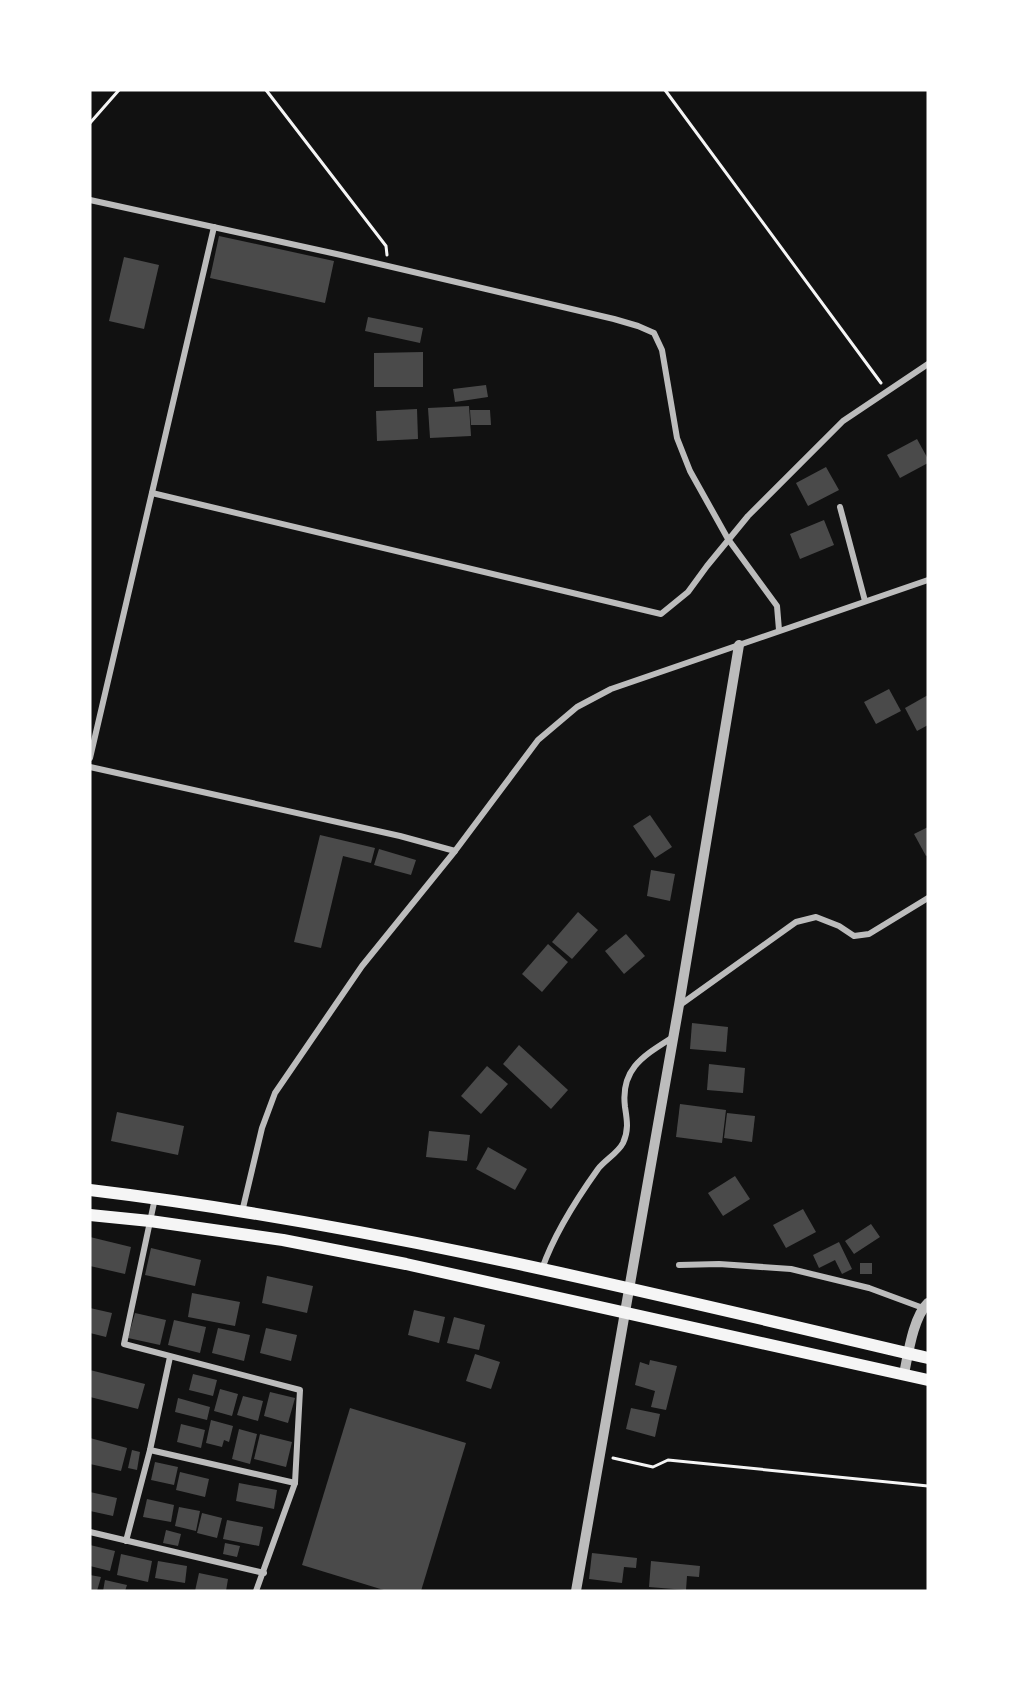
<svg xmlns="http://www.w3.org/2000/svg" width="1018" height="1681" font-family="'Fira Sans Condensed',sans-serif">
<style>
.building{fill:#4a4a4a}
.lines{fill:none;stroke-linecap:round;stroke-linejoin:round}
.path{stroke:#f5f5f5;stroke-width:3}
.minor{stroke:#bcbcbc;stroke-width:6}
.tertiary{stroke:#bcbcbc;stroke-width:10}
.secondary{stroke:#f5f5f5;stroke-width:12}
</style>
<rect width="100%" height="100%" fill="#111"/>
<g class="building">
<polygon points="219,236 334,261 325,303 210,278"/>
<polygon points="124,257 159,265 144,329 109,321"/>
<polygon points="368,317 423,328 420,343 365,331"/>
<polygon points="423,352 423,387 374,387 374,353"/>
<polygon points="486,385 488,397 455,402 453,389"/>
<polygon points="469,406 471,436 430,438 428,408"/>
<polygon points="417,409 418,439 377,441 376,411"/>
<polygon points="470,410 490,410 491,425 471,425"/>
<polygon points="917,439 928,459 928,463 900,478 887,455"/>
<polygon points="826,467 839,490 808,506 796,483"/>
<polygon points="824,520 834,545 800,559 790,534"/>
<polygon points="889,689 901,711 876,724 864,702"/>
<polygon points="928,695 928,725 917,731 905,708"/>
<polygon points="650,815 672,847 655,858 633,826"/>
<polygon points="928,827 928,855 926,856 914,834"/>
<polygon points="320,835 375,848 371,863 343,856 321,948 294,942"/>
<polygon points="379,849 416,860 411,875 374,865"/>
<polygon points="651,870 675,874 670,901 647,896"/>
<polygon points="578,912 598,930 572,959 552,942"/>
<polygon points="626,934 645,956 624,974 605,951"/>
<polygon points="548,944 568,962 542,992 522,974"/>
<polygon points="692,1023 728,1027 726,1052 690,1049"/>
<polygon points="519,1045 568,1090 551,1109 503,1064"/>
<polygon points="709,1064 745,1068 743,1093 707,1090"/>
<polygon points="487,1066 508,1084 481,1114 461,1096"/>
<polygon points="680,1104 726,1110 722,1143 676,1137"/>
<polygon points="117,1112 184,1126 178,1155 111,1141"/>
<polygon points="727,1113 755,1116 752,1142 724,1138"/>
<polygon points="429,1131 470,1135 467,1161 426,1157"/>
<polygon points="488,1147 527,1169 515,1190 476,1169"/>
<polygon points="735,1176 750,1199 723,1216 708,1193"/>
<polygon points="803,1209 816,1232 786,1248 773,1225"/>
<polygon points="871,1224 880,1237 854,1254 845,1241"/>
<polygon points="90,1237 131,1247 125,1274 90,1266"/>
<polygon points="839,1242 852,1269 842,1274 835,1260 819,1268 813,1255"/>
<polygon points="151,1248 201,1260 195,1286 145,1275"/>
<rect x="860" y="1263" width="12" height="11"/>
<polygon points="267,1276 313,1286 307,1313 262,1303"/>
<polygon points="192,1293 240,1302 235,1326 188,1317"/>
<polygon points="90,1308 112,1313 106,1337 90,1333"/>
<polygon points="414,1310 445,1317 439,1343 408,1335"/>
<polygon points="135,1313 166,1320 160,1345 128,1338"/>
<polygon points="454,1317 485,1325 479,1350 447,1343"/>
<polygon points="174,1320 206,1327 200,1353 168,1345"/>
<polygon points="218,1328 250,1335 244,1361 212,1353"/>
<polygon points="266,1328 297,1335 291,1361 260,1353"/>
<polygon points="475,1354 500,1362 491,1389 466,1381"/>
<polygon points="650,1360 677,1366 666,1410 651,1407 655,1391 635,1385 640,1362 649,1365"/>
<polygon points="90,1370 145,1384 138,1409 90,1397"/>
<polygon points="193,1374 217,1380 213,1396 189,1390"/>
<polygon points="220,1389 238,1394 232,1416 214,1411"/>
<polygon points="270,1392 295,1398 288,1423 264,1416"/>
<polygon points="243,1396 263,1401 258,1421 237,1415"/>
<polygon points="178,1398 210,1407 207,1420 175,1412"/>
<polygon points="350,1408 466,1443 421,1591 387,1591 302,1565"/>
<polygon points="631,1408 660,1414 655,1437 626,1429"/>
<polygon points="211,1420 233,1426 229,1442 224,1440 222,1447 206,1443"/>
<polygon points="181,1424 205,1430 201,1448 177,1442"/>
<polygon points="239,1429 257,1434 250,1464 232,1459"/>
<polygon points="260,1434 292,1442 286,1467 254,1459"/>
<polygon points="90,1438 127,1448 121,1471 90,1464"/>
<polygon points="132,1450 140,1452 137,1470 128,1468"/>
<polygon points="155,1462 178,1467 174,1485 151,1480"/>
<polygon points="180,1472 209,1479 205,1497 176,1490"/>
<polygon points="239,1483 277,1490 274,1509 236,1501"/>
<polygon points="90,1492 117,1498 113,1516 90,1511"/>
<polygon points="147,1499 174,1505 171,1522 143,1517"/>
<polygon points="179,1507 200,1511 196,1531 175,1526"/>
<polygon points="202,1513 222,1518 217,1538 197,1533"/>
<polygon points="227,1520 263,1527 259,1546 223,1539"/>
<polygon points="166,1530 181,1534 178,1546 163,1543"/>
<polygon points="225,1543 240,1546 237,1557 223,1554"/>
<polygon points="90,1545 115,1551 110,1571 90,1566"/>
<polygon points="592,1553 637,1558 636,1568 624,1567 622,1583 589,1579"/>
<polygon points="121,1554 152,1561 148,1582 117,1575"/>
<polygon points="158,1561 187,1566 185,1583 155,1578"/>
<polygon points="651,1561 700,1566 699,1577 687,1576 686,1590 649,1587"/>
<polygon points="199,1573 228,1579 226,1591 195,1591"/>
<polygon points="90,1575 101,1577 97,1591 90,1591"/>
<polygon points="105,1580 127,1585 125,1591 103,1591"/>
</g>
<g class="lines">
<g class="path">
<polyline points="266,90 386,246 387,255"/>
<polyline points="665,90 881,383"/>
<polyline points="90,123 119,90"/>
<polyline points="613,1458 653,1467 668,1460 928,1486"/>
</g>
<g class="minor">
<polyline points="90,200 341,255 614,319 638,326 654,333 662,350 677,438 690,471 728,539 777,606 779,630"/>
<polyline points="152,493 661,614 688,592 707,566 748,516 843,421 928,364"/>
<polyline points="840,507 865,601"/>
<polyline points="90,758 214,227"/>
<polyline points="90,767 400,836 455,851"/>
<polyline points="680,1005 796,922 816,917 839,926 854,936 869,934 928,898"/>
<polyline points="155,1198 124,1344 300,1390 295,1483 256,1591"/>
<polyline points="242,1212 262,1128 275,1093 362,966 455,851 538,740 577,707 611,689 928,580"/>
<polyline points="679,1265 719,1264 791,1269 869,1288 923,1308"/>
<path d="M 542,1269 C 553,1237 578,1197 598,1169 C 605,1160 618,1153 623,1143 C 629,1130 627,1120 625,1107 C 620,1068 645,1055 673,1037"/>
<polyline points="170,1357 150,1450 295,1483"/>
<polyline points="90,1532 264,1573"/>
<polyline points="126,1541 150,1450"/>
</g>
<g class="tertiary">
<path d="M 904,1374 C 908,1355 913,1317 928,1303"/>
<polyline points="576,1591 679,1005 739,645"/>
</g>
<g class="secondary">
<path d="M 90,1190 C 373,1224 651,1293 928,1358"/>
<polyline points="90,1215 150,1221 283,1240 406,1264 928,1380"/>
</g>
</g>
<rect width="1018" height="1681" fill="none" stroke="#ffffff" stroke-width="183"/>
</svg>
